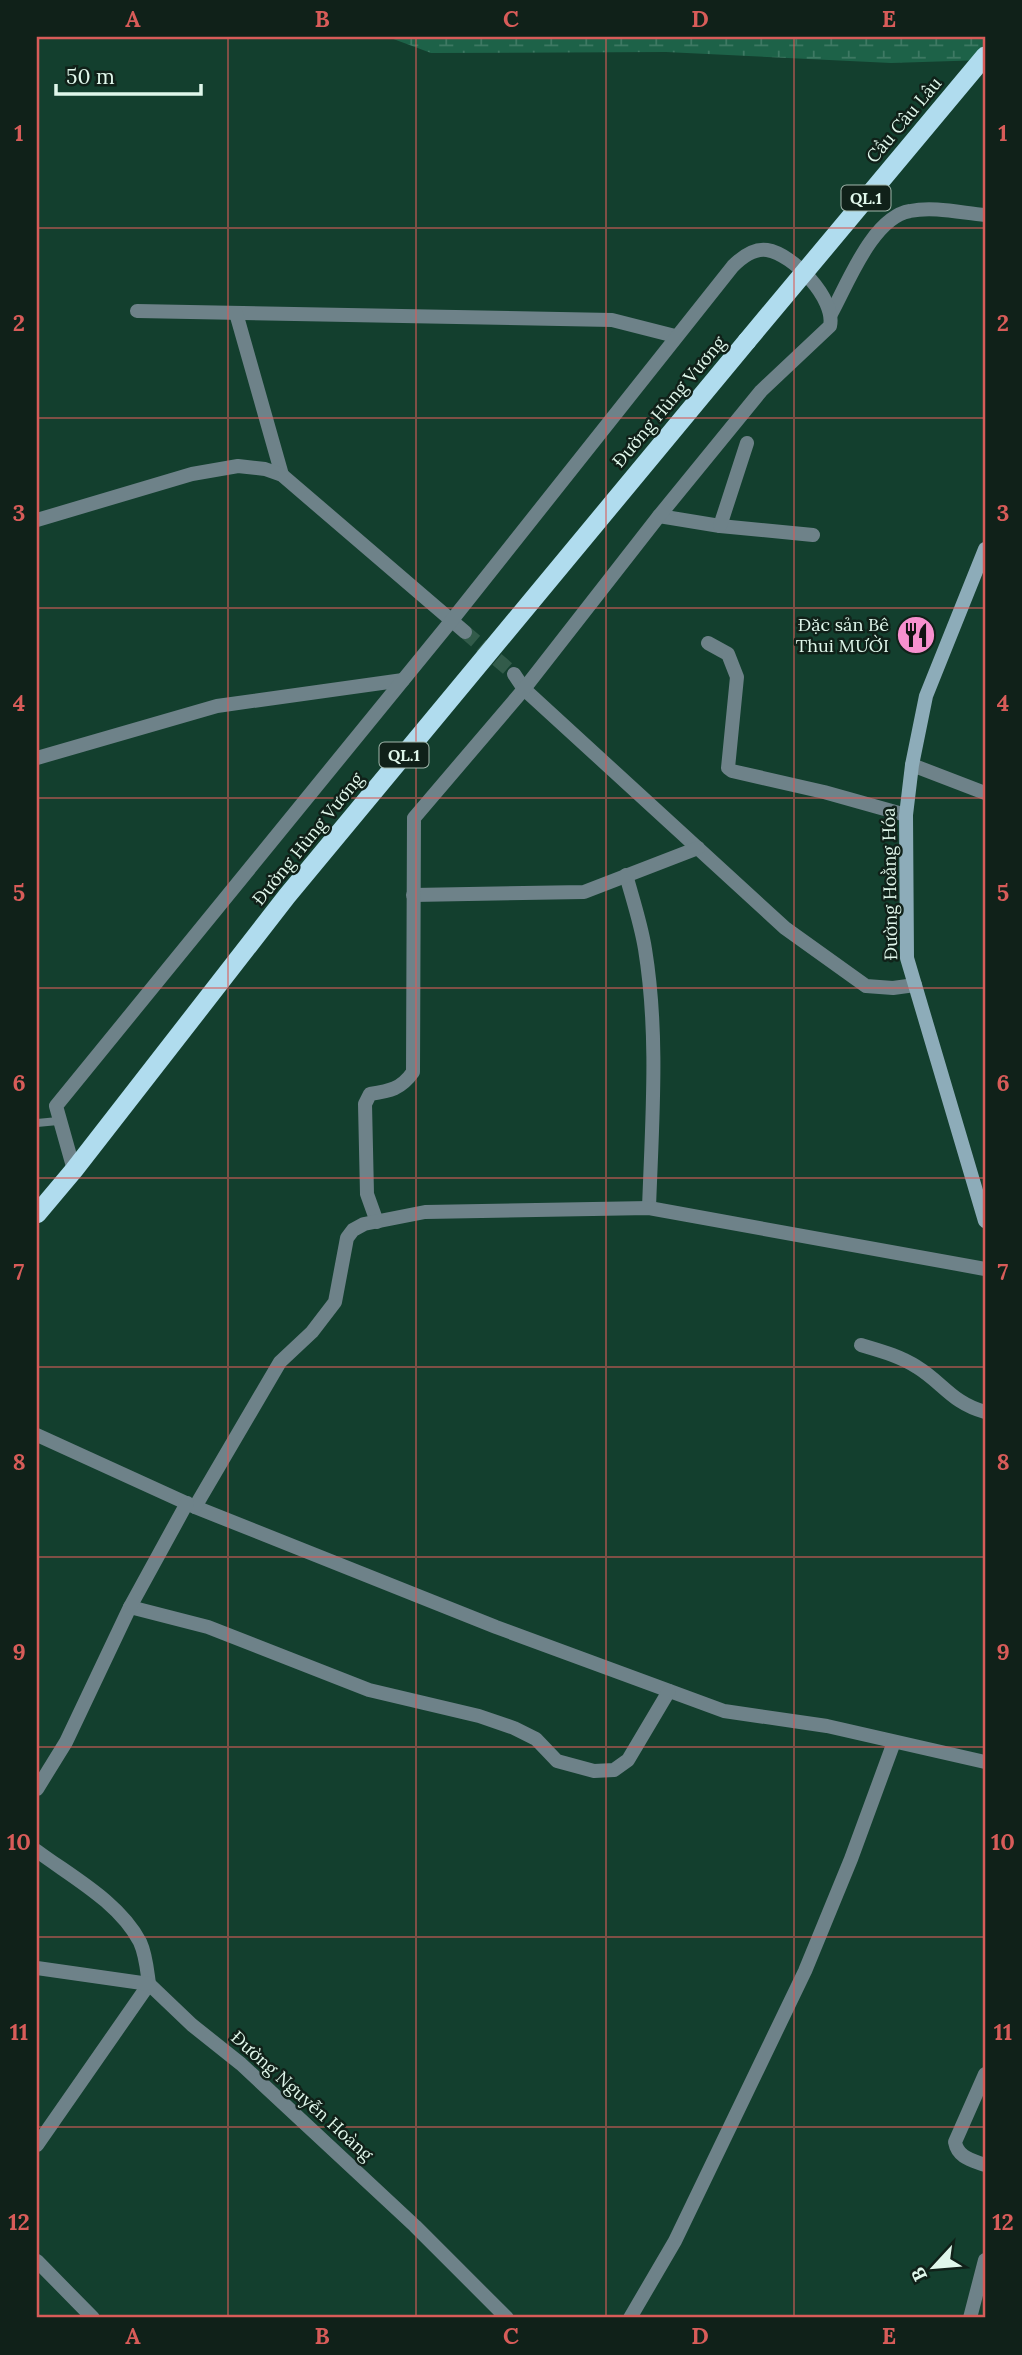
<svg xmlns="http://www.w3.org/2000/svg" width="1022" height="2355" font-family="Lora,serif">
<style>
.wetland{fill:url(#wetland-marsh)}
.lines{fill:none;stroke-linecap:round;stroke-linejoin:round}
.minor-tunnel{stroke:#325b4a;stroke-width:14;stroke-dasharray:14 7;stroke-linecap:butt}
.service{stroke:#6e8289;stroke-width:8}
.minor{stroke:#6e8289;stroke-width:14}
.tertiary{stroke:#6e8289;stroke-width:14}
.secondary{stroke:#8dacb9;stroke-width:14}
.trunk{stroke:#b0dcee;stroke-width:19}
.trunk-bridge{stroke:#b0dcee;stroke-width:19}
.grid{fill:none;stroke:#d85c59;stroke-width:2;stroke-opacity:0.55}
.labels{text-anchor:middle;stroke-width:5;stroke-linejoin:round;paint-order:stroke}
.shield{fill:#102119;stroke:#a2b7ac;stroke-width:2}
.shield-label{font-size:16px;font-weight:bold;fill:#e0f7eb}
.street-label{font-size:18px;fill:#e0f7eb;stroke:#102119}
.poi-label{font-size:18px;fill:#e0f7eb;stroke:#102119;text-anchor:end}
.neatline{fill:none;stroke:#d85c59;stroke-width:2.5}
.grid-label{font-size:23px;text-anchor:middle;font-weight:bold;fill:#d85c59}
</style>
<defs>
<pattern id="wetland-marsh" width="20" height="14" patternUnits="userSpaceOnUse" patternTransform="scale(1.75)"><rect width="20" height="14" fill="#1d6248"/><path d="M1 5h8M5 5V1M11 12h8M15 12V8" fill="none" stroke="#3e7963"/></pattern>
</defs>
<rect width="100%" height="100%" fill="#133f2e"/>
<polygon class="wetland" points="388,37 985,37 985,60 891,63 666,52 431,53"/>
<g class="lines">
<polyline class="minor-tunnel" points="465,632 514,674"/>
<polyline class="service" points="37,1123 58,1121"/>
<g class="minor">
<polyline points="137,311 612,320 675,336"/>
<polyline points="236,313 282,475"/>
<path d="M 831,314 C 848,283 873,217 910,211 C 934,206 962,213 985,215"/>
<polyline points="659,516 720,526 813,535"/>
<polyline points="37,520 192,474 238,466 265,469 282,475 465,632"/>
<polyline points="720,526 747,443"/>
<polyline points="708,643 728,654 737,677 728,768 732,771 824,792 906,815"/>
<polyline points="514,674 524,689 785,928 866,986 893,988 915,985"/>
<polyline points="37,758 217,706 403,680"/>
<polyline points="912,765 985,793"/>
<path d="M 626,875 C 633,900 641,924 645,949 C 659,1035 652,1121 649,1208"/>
<polyline points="413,895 584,892 698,848"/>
<path d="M 74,1170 L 56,1106 L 452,620 L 733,266 C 741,258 754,248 767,250 C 793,254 836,299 830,326 L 761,391 L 659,516 L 524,689 L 414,818 L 413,1072 C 401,1089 390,1091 370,1094 L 365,1104 L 367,1194 L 377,1222"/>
<path d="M 861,1345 C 881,1351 900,1356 917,1367 C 943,1383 952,1403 985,1412"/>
<polyline points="37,1435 195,1507 496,1627 724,1711 827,1726 985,1762"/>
<polyline points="195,1507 280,1362 312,1332 335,1302 347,1238 353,1230 364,1224 425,1212 649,1208 985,1269"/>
<polyline points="130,1607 208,1627 369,1690 479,1716 514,1728 536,1739 557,1761 594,1771 614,1770 628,1760 669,1691"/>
<polyline points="37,1789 66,1742 130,1607 187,1503"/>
<path d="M 37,1851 C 72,1877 119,1902 140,1942 C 146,1955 147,1970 149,1984 L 37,2145"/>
<path d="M 985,2074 L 955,2142 C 958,2158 972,2160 985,2165"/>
<polyline points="37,2261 93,2318"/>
<polyline points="630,2318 675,2241 805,1971 851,1859 894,1742"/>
<polyline points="970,2318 985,2260"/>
</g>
<polyline class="tertiary" points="37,1968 149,1984 192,2025 241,2064 415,2226 507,2318"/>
<polyline class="secondary" points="985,549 926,696 912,765 906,815 907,958 985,1221"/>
<polyline class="trunk" points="37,1214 74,1170 287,896 747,341"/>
<polyline class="trunk-bridge" points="747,341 985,56"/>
</g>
<path class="grid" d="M 228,37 L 228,2318M 416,37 L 416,2318M 606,37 L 606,2318M 794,37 L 794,2318M 37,228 L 985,228M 37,418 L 985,418M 37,608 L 985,608M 37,798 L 985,798M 37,988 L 985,988M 37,1178 L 985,1178M 37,1367 L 985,1367M 37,1557 L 985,1557M 37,1747 L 985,1747M 37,1937 L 985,1937M 37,2127 L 985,2127"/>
<defs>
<g id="restaurant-disc" transform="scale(2.0125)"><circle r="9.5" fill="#f790ce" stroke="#102119"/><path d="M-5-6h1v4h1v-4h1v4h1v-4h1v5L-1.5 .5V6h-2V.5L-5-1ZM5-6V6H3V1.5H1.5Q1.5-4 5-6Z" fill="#111"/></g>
</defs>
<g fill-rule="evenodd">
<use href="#restaurant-disc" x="916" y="635"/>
</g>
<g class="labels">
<g class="shield">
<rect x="841.5" y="185.5" width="49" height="25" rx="5"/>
<rect x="379.5" y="742.5" width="49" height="25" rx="5"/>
</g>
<g class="shield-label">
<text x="866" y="204">QL.1</text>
<text x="404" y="761">QL.1</text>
</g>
<g class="street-label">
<text transform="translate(904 120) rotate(-50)" y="6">Cầu Câu Lâu</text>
<text transform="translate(669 402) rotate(-50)" y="6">Đường Hùng Vương</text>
<text transform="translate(308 839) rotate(-51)" y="6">Đường Hùng Vương</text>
<text transform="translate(890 884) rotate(-91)" y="6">Đường Hoằng Hóa</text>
<text transform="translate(302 2096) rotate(42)" y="6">Đường Nguyễn Hoàng</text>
</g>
<g class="poi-label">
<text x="889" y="631">Đặc sản Bê<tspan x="889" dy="21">Thui MƯỜI</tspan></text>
</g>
</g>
<rect width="1022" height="2355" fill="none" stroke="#102119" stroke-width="77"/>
<g transform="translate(934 2267) rotate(244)" stroke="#102119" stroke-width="5" paint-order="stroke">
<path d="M0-5L12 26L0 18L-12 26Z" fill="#e0f7eb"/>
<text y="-10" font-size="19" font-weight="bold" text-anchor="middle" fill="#e0f7eb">B</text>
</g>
<path d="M56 84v10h145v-10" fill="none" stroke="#e0f7eb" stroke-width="3.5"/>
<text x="66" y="84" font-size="21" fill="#e0f7eb" stroke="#102119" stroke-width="5" paint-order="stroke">50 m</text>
<rect x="38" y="38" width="946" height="2278" class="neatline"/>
<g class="grid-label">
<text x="133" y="27">A</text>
<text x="322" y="27">B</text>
<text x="511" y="27">C</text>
<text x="700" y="27">D</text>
<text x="889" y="27">E</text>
<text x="19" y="141">1</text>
<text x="1003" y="141">1</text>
<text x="19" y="331">2</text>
<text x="1003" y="331">2</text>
<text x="19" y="521">3</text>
<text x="1003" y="521">3</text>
<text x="19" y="711">4</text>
<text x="1003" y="711">4</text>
<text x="19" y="901">5</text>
<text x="1003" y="901">5</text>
<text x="19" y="1091">6</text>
<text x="1003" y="1091">6</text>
<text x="19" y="1280">7</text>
<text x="1003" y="1280">7</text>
<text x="19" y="1470">8</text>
<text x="1003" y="1470">8</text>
<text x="19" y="1660">9</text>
<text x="1003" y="1660">9</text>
<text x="19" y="1850">10</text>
<text x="1003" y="1850">10</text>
<text x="19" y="2040">11</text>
<text x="1003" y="2040">11</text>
<text x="19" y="2230">12</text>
<text x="1003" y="2230">12</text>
<text x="133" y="2344">A</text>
<text x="322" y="2344">B</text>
<text x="511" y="2344">C</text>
<text x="700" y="2344">D</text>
<text x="889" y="2344">E</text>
</g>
</svg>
